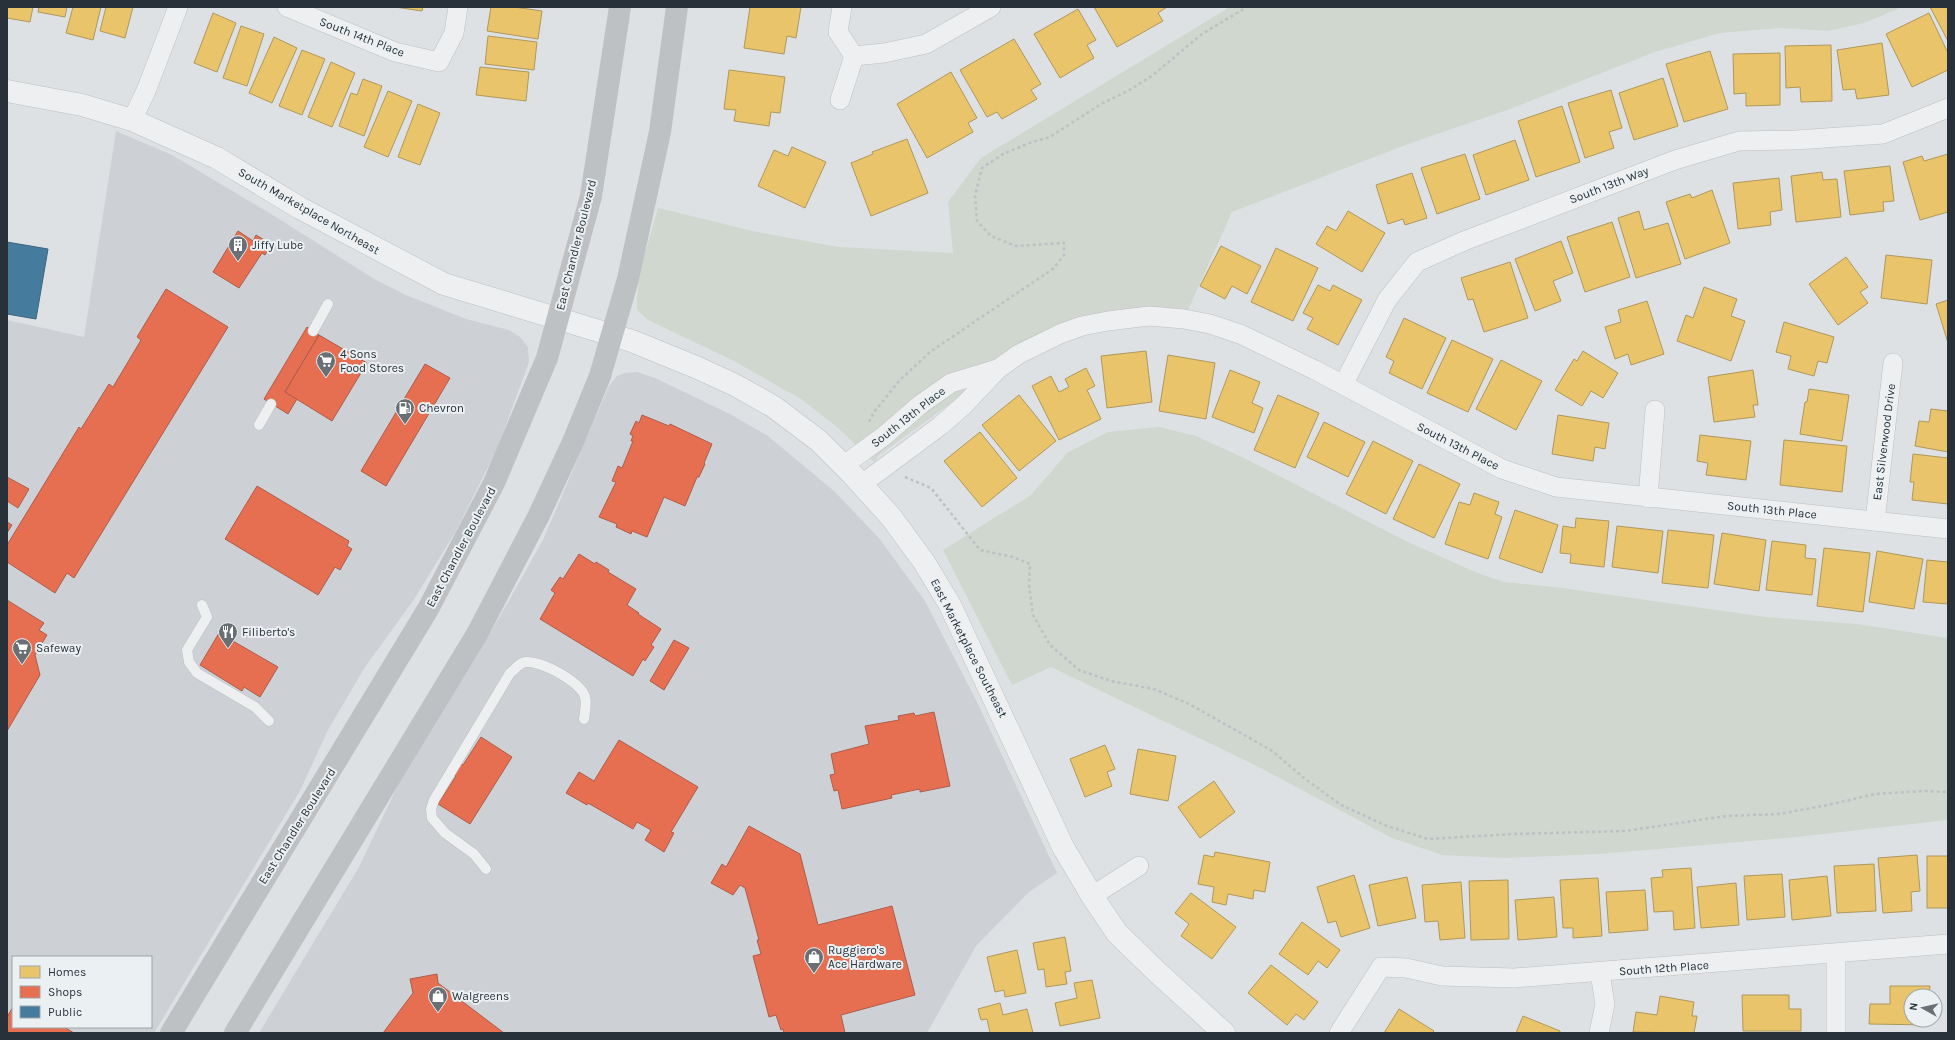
<svg xmlns="http://www.w3.org/2000/svg" width="1955" height="1040" font-family="Karla,sans-serif">
<style>
.built{fill:#cdd1d6;fill-rule:evenodd}
.green{fill:#d0d7cf}
.homes{fill:#e9c46a;stroke:#af985c}
.shops{fill:#e76f51;stroke:#ae5c4a}
.public{fill:#457b9d;stroke:#3c657f}
.lines{fill:none;stroke-linecap:round;stroke-linejoin:round}
.service-casing{stroke:#bcbfc1;stroke-width:11}
.minor-casing{stroke:#bcbfc1;stroke-width:20}
.tertiary-casing{stroke:#bcbfc1;stroke-width:23}
.path{stroke:#bdc1c3;stroke-width:2.5;stroke-dasharray:3 3;stroke-linecap:butt}
.service{stroke:#eeeff0;stroke-width:10}
.minor{stroke:#eeeff0;stroke-width:19}
.tertiary{stroke:#eeeff0;stroke-width:22}
.secondary{stroke:#bdc1c3;stroke-width:22}
.labels{text-anchor:middle;stroke-width:4;stroke-linejoin:round;paint-order:stroke}
.street-label{font-size:12px;fill:#28313a;stroke:#ebf0f3}
.poi-label{font-size:12px;fill:#28313a;stroke:#ebf0f3;text-anchor:start}
</style>
<rect width="100%" height="100%" fill="#dee1e3"/>
<g class="built">
<path d="M 116,131 L 172,155 L 271,214 L 376,280 L 406,295 L 466,319 L 509,330 L 520,337 L 528,347 L 529,362 L 497,449 L 456,531 L 413,601 L 365,667 L 328,730 L 300,791 L 154,1033 L 7,1033 L 7,320 L 84,337 ZM 13,957 L 151,957 L 151,1027 L 13,1027 Z"/>
<polygon points="637,372 655,378 730,414 768,436 834,491 879,538 925,601 978,704 1057,873 1029,892 976,946 927,1033 259,1033 359,867 398,785 499,618 543,540 609,386 617,376 625,373"/>
</g>
<g class="green">
<path d="M 1230,7 L 1902,7 L 1864,23 L 1828,31 L 1781,28 L 1720,33 L 1655,52 L 1510,109 L 1408,144 L 1232,212 L 1184,319 L 1108,321 L 998,369 L 878,456 L 874,462 L 838,428 L 801,399 L 734,361 L 648,320 L 637,310 C 636,276 649,242 658,208 L 757,232 L 839,247 L 953,253 L 948,202 L 981,158 Z"/>
<polygon points="1159,427 1196,436 1244,458 1406,541 1475,572 1504,582 1555,587 1766,617 1857,624 1948,638 1948,820 1797,837 1600,854 1505,858 1442,855 1392,838 1255,765 1051,667 1012,685 943,550 1031,495 1067,453 1108,432"/>
</g>
<g class="homes">
<polygon points="7,7 33,7 30,22 7,18"/>
<polygon points="39,7 67,7 65,17 38,12"/>
<polygon points="73,7 101,7 93,40 66,33"/>
<polygon points="106,7 133,7 125,38 100,31"/>
<polygon points="395,7 423,7 422,11"/>
<polygon points="491,7 514,7 542,11 538,39 487,31"/>
<polygon points="750,7 801,7 796,38 787,36 784,54 744,48"/>
<polygon points="1094,7 1167,7 1158,13 1163,21 1117,47"/>
<polygon points="1930,7 1948,7 1948,41"/>
<polygon points="1078,9 1096,40 1087,45 1094,58 1060,78 1034,34"/>
<polygon points="213,13 236,23 217,72 194,63"/>
<polygon points="1929,13 1948,53 1948,70 1912,87 1886,34"/>
<polygon points="241,26 264,34 247,86 223,78"/>
<polygon points="488,36 537,42 534,70 485,64"/>
<polygon points="274,37 297,48 272,103 249,93"/>
<polygon points="1014,39 1041,84 1031,90 1037,99 1002,119 997,112 987,117 960,70"/>
<polygon points="1882,43 1889,95 1857,99 1855,89 1843,90 1837,50"/>
<polygon points="1831,45 1832,101 1801,102 1800,87 1786,88 1785,46"/>
<polygon points="302,50 325,59 302,115 279,106"/>
<polygon points="1710,51 1728,109 1684,122 1666,64"/>
<polygon points="1780,53 1780,105 1746,106 1746,93 1734,94 1733,54"/>
<polygon points="331,62 355,73 332,127 308,117"/>
<polygon points="480,67 529,72 526,101 476,95"/>
<polygon points="729,70 785,77 780,113 771,112 769,126 734,121 736,110 724,109"/>
<polygon points="951,72 977,118 968,123 973,132 927,158 897,104"/>
<polygon points="1663,78 1678,126 1634,140 1619,93"/>
<polygon points="363,79 382,86 364,136 339,126 351,93 357,95"/>
<polygon points="1611,90 1622,128 1609,132 1614,148 1585,158 1568,103"/>
<polygon points="388,91 412,101 388,157 364,147"/>
<polygon points="418,104 440,113 420,165 398,157"/>
<polygon points="1562,106 1580,162 1536,177 1518,121"/>
<polygon points="907,139 928,193 871,216 851,163 873,154 872,152"/>
<polygon points="1515,140 1529,180 1486,195 1473,155"/>
<polygon points="792,147 826,162 805,208 758,186 774,150 788,156"/>
<polygon points="1465,154 1480,199 1437,214 1421,168"/>
<polygon points="1948,154 1948,212 1920,220 1903,162 1922,156 1924,161"/>
<polygon points="1890,166 1894,201 1883,202 1884,211 1850,215 1844,171"/>
<polygon points="1822,172 1823,180 1837,179 1841,217 1796,222 1791,176"/>
<polygon points="1412,173 1427,218 1405,225 1403,219 1388,224 1376,185"/>
<polygon points="1779,178 1782,210 1770,212 1771,225 1738,229 1733,183"/>
<polygon points="1712,190 1730,243 1685,259 1666,202 1690,194 1692,198"/>
<polygon points="1348,211 1385,233 1362,272 1316,244 1327,226 1336,231"/>
<polygon points="1639,211 1644,230 1668,223 1681,264 1636,278 1618,218"/>
<polygon points="1612,222 1630,277 1585,292 1567,237"/>
<polygon points="1561,241 1573,273 1553,281 1561,301 1535,311 1515,259"/>
<polygon points="1221,246 1261,266 1247,294 1232,286 1225,299 1200,286"/>
<polygon points="1276,248 1318,268 1293,321 1251,302"/>
<polygon points="1886,255 1932,260 1927,304 1881,298"/>
<polygon points="1846,257 1868,287 1860,292 1868,303 1838,325 1809,284"/>
<polygon points="1510,262 1528,318 1484,332 1473,299 1468,300 1461,278"/>
<polygon points="1318,285 1330,291 1333,285 1362,300 1338,345 1307,329 1313,318 1303,313"/>
<polygon points="1704,287 1737,299 1731,316 1745,321 1731,361 1677,341 1686,315 1693,318"/>
<polygon points="1948,300 1948,343 1936,304"/>
<polygon points="1647,301 1664,354 1631,365 1628,354 1615,359 1605,327 1621,322 1618,310"/>
<polygon points="1404,318 1446,338 1422,389 1389,373 1394,361 1386,357"/>
<polygon points="1784,322 1834,337 1827,363 1818,361 1814,376 1788,369 1791,356 1776,352"/>
<polygon points="1452,340 1493,359 1468,412 1427,393"/>
<polygon points="1146,351 1152,402 1107,408 1101,356"/>
<polygon points="1583,351 1618,373 1603,398 1591,391 1582,406 1555,390 1574,359 1577,361"/>
<polygon points="1168,355 1215,363 1206,419 1159,411"/>
<polygon points="1501,360 1542,381 1516,430 1476,409"/>
<polygon points="1086,368 1095,386 1087,390 1101,419 1059,440 1032,386 1051,376 1059,392 1069,387 1065,379"/>
<polygon points="1230,370 1260,382 1252,403 1263,408 1254,433 1212,417"/>
<polygon points="1753,370 1758,405 1753,405 1755,417 1714,422 1708,377"/>
<polygon points="1809,389 1849,395 1842,441 1800,434 1805,402 1807,402"/>
<polygon points="1019,395 1056,441 1019,471 982,425"/>
<polygon points="1278,395 1319,413 1295,468 1254,450"/>
<polygon points="1931,409 1948,411 1948,452 1915,446 1919,421 1929,422"/>
<polygon points="1558,415 1609,423 1605,449 1595,447 1593,461 1552,454"/>
<polygon points="1324,422 1365,442 1348,477 1307,457"/>
<polygon points="980,432 1017,478 982,507 944,461"/>
<polygon points="1700,435 1751,441 1746,480 1706,475 1708,463 1697,461"/>
<polygon points="1784,440 1847,446 1842,492 1780,485"/>
<polygon points="1373,441 1413,461 1386,514 1346,494"/>
<polygon points="1913,454 1948,458 1948,504 1912,500 1914,482 1910,482"/>
<polygon points="1419,464 1460,484 1434,538 1393,519"/>
<polygon points="1474,493 1499,502 1495,514 1502,517 1488,559 1445,544 1459,502 1470,505"/>
<polygon points="1515,510 1558,525 1542,573 1499,558"/>
<polygon points="1576,518 1609,521 1604,567 1570,563 1571,554 1560,553 1563,526 1575,528"/>
<polygon points="1617,526 1663,531 1658,573 1612,567"/>
<polygon points="1668,530 1714,535 1708,588 1662,583"/>
<polygon points="1722,533 1766,540 1759,591 1714,584"/>
<polygon points="1772,541 1806,545 1805,558 1816,559 1812,595 1766,590"/>
<polygon points="1824,548 1870,553 1863,612 1817,606"/>
<polygon points="1877,551 1923,559 1914,609 1869,602"/>
<polygon points="1927,560 1948,562 1948,604 1923,602"/>
<polygon points="1105,745 1115,769 1107,772 1112,786 1085,797 1070,759"/>
<polygon points="1138,749 1176,756 1168,801 1130,794"/>
<polygon points="1214,781 1235,812 1200,838 1178,807"/>
<polygon points="1215,852 1270,862 1265,892 1254,890 1253,899 1228,894 1226,905 1212,902 1214,887 1198,884 1204,855 1214,857"/>
<polygon points="1917,855 1920,891 1911,892 1912,911 1883,913 1878,858"/>
<rect x="1927" y="856" width="21" height="52"/>
<polygon points="1874,864 1876,911 1837,913 1834,866"/>
<polygon points="1691,868 1695,928 1674,930 1673,911 1654,912 1651,878 1663,877 1662,870"/>
<polygon points="1782,874 1785,917 1747,920 1744,876"/>
<polygon points="1354,875 1370,928 1341,937 1336,921 1328,923 1317,887"/>
<polygon points="1827,876 1831,916 1792,920 1789,880"/>
<polygon points="1407,877 1416,918 1378,926 1369,885"/>
<polygon points="1598,878 1602,936 1573,938 1573,928 1563,928 1560,880"/>
<polygon points="1508,880 1509,939 1471,940 1469,881"/>
<polygon points="1461,882 1465,938 1440,940 1438,921 1425,922 1422,885"/>
<polygon points="1736,883 1739,925 1701,928 1697,887"/>
<polygon points="1645,890 1648,930 1609,933 1606,892"/>
<polygon points="1191,893 1236,927 1212,959 1181,936 1189,924 1175,913"/>
<polygon points="1554,897 1557,937 1518,940 1515,900"/>
<polygon points="1302,922 1340,950 1327,968 1318,961 1308,975 1279,954"/>
<polygon points="1065,937 1071,971 1065,972 1067,984 1046,987 1044,969 1038,970 1033,943"/>
<polygon points="1017,950 1026,993 1005,997 1004,990 995,992 987,957"/>
<polygon points="1271,965 1318,1002 1304,1020 1296,1014 1287,1025 1248,993"/>
<polygon points="1092,980 1100,1018 1060,1026 1055,1003 1077,998 1074,983"/>
<polygon points="1890,986 1930,986 1929,996 1911,996 1911,1020 1929,1020 1929,1025 1869,1024 1870,1004 1890,1004"/>
<polygon points="1742,995 1789,995 1789,1009 1801,1009 1801,1031 1743,1031"/>
<polygon points="1660,996 1694,1002 1692,1016 1697,1016 1694,1033 1633,1032 1636,1012 1657,1015"/>
<polygon points="1000,1003 1003,1015 1027,1009 1033,1033 990,1033 987,1019 981,1020 978,1009"/>
<polygon points="1399,1009 1434,1031 1432,1033 1384,1033"/>
<polygon points="1523,1016 1560,1031 1560,1033 1516,1033"/>
</g>
<g class="shops">
<polygon points="238,231 253,241 256,235 271,244 265,255 262,253 239,288 213,272"/>
<polygon points="166,289 228,327 74,578 67,573 55,593 7,562 7,545 79,427 81,429 109,384 113,387 141,340 137,337"/>
<polygon points="307,327 319,335 285,392 297,399 288,414 264,399"/>
<polygon points="319,335 367,363 332,421 285,392"/>
<polygon points="425,364 450,378 386,486 361,471"/>
<polygon points="642,415 669,426 670,424 712,444 704,463 705,464 699,477 697,477 685,506 664,497 647,537 632,531 631,534 616,527 617,524 599,517 616,482 612,481 618,466 622,468 633,441 631,441 633,436 630,434 636,421 639,423"/>
<polygon points="7,477 29,489 18,508 7,501"/>
<polygon points="257,486 349,541 347,546 352,549 340,570 335,567 318,595 225,539"/>
<polygon points="7,522 12,525 7,533"/>
<polygon points="579,554 595,564 596,562 609,570 608,572 636,589 627,605 639,613 638,614 661,629 651,645 654,647 645,661 643,659 633,676 540,619 555,593 551,590 560,577 563,579"/>
<polygon points="7,600 44,623 39,630 47,635 35,655 40,675 7,731"/>
<polygon points="219,633 278,667 260,697 244,687 242,691 200,665"/>
<polygon points="674,640 689,648 664,690 650,681"/>
<polygon points="934,712 950,786 920,792 920,789 891,795 892,798 842,809 838,790 834,791 830,775 835,774 831,754 869,744 865,726 899,720 898,716 914,713 915,716"/>
<polygon points="481,737 512,757 470,824 438,804 456,776 452,774 460,763 463,765"/>
<polygon points="619,740 698,787 671,832 674,833 664,852 645,840 651,830 637,822 633,829 588,803 587,805 566,793 579,772 594,781"/>
<polygon points="749,826 800,854 818,925 892,906 915,995 841,1015 845,1033 784,1033 783,1029 781,1030 776,1015 769,1017 753,956 761,954 757,940 759,940 745,888 740,885 733,895 711,883 722,864 726,867"/>
<polygon points="437,974 438,983 504,1033 383,1033 413,993 410,979"/>
<polygon points="13,1007 13,1027 64,1027 74,1033 7,1033 7,1017"/>
</g>
<polygon class="public" points="7,242 48,249 36,319 7,314"/>
<g class="lines">
<g class="service-casing">
<g id="service">
<polyline points="313,331 328,304"/>
<polyline points="259,425 271,404"/>
<polyline points="202,605 207,617 187,650 189,662 197,673 255,707 269,721"/>
<path d="M 486,869 L 474,854 L 445,833 L 432,818 L 431,809 L 434,800 L 510,673 C 514,670 518,665 522,663 C 536,657 582,682 585,697 C 587,703 585,712 584,719"/>
</g>
</g>
<g class="minor-casing">
<g id="minor">
<polyline points="287,7 395,52 439,62 454,33 458,7"/>
<polyline points="842,7 838,32 854,56"/>
<polyline points="854,56 884,53 926,44 991,7"/>
<polyline points="840,100 854,56"/>
<polyline points="132,120 146,91 178,7"/>
<polyline points="1343,385 1387,300 1417,262 1464,241 1675,160 1739,141 1796,140 1883,134 1948,108"/>
<polyline points="844,465 884,436 921,404 951,383 997,369"/>
<polyline points="862,484 940,426 964,405 998,369 1019,354 1060,334 1082,326 1108,321 1149,316 1184,319 1210,324 1240,334 1315,370 1502,469 1556,487 1948,529"/>
<polyline points="1648,498 1655,410"/>
<polyline points="1875,521 1893,363"/>
<polyline points="1092,896 1139,866"/>
<polyline points="1836,954 1836,1033"/>
<polyline points="1339,1033 1381,967 1406,968 1442,976 1514,978 1948,944"/>
<polyline points="1599,1033 1605,1004 1600,973"/>
</g>
</g>
<g class="tertiary-casing">
<polyline id="tertiary" points="7,91 82,105 132,120 217,158 300,208 444,284 632,341 698,368 735,385 774,407 819,441 852,474 891,517 924,562 950,605 1063,847 1092,896 1117,933 1156,971 1224,1033"/>
</g>
<g class="path">
<polyline points="869,422 874,412 900,380 930,352 1054,268 1064,255 1064,243 1016,246 991,236 977,221 975,195 982,168 1003,154 1032,142 1050,137 1101,104 1128,91 1153,75 1202,34 1247,7"/>
<polyline points="905,477 931,488 980,550 1013,557 1030,564 1029,585 1033,615 1050,645 1079,670 1111,681 1154,689 1189,704 1271,750 1304,778 1341,805 1387,826 1428,839 1513,834 1625,831 1726,816 1779,814 1828,805 1875,794 1923,791 1948,792"/>
</g>
<use href="#service" class="service"/>
<use href="#minor" class="minor"/>
<use href="#tertiary" class="tertiary"/>
<g class="secondary">
<polyline points="171,1033 428,609 494,483 547,358 591,196 620,7"/>
<polyline points="235,1033 477,634 538,517 573,442 600,376 628,279 660,132 677,7"/>
</g>
</g>
<defs>
<g id="building-pin" transform="scale(1)"><path d="M0 17L-7.5 6A9.5 9.5 0 1 1 7.5 6Z" fill="#686f75" stroke="#ebf0f3"/><path d="M-4-6H4V6H1V3H-1V6H-4ZM-2.5-4.3h1.7v1.8h-1.7ZM.8-4.3h1.7v1.8H.8ZM-2.5-1h1.7V.8h-1.7ZM.8-1h1.7V.8H.8Z" fill="#fff"/></g>
<g id="supermarket-pin" transform="scale(1)"><path d="M0 17L-7.5 6A9.5 9.5 0 1 1 7.5 6Z" fill="#686f75" stroke="#ebf0f3"/><path d="M-6-5.5h2.5l.6 2H6L4.5 2H-2.5L-4.4-4H-6ZM-1.5 3.2a1.3 1.3 0 1 0 .1 0ZM3 3.2a1.3 1.3 0 1 0 .1 0Z" fill="#fff"/></g>
<g id="fuel-pin" transform="scale(1)"><path d="M0 17L-7.5 6A9.5 9.5 0 1 1 7.5 6Z" fill="#686f75" stroke="#ebf0f3"/><path d="M-5.5-6h7V0h2V4h1.3V-2.5L3-4.5l.8-.8L6-3V5H2.5V1h-1V6h-7ZM-4.2-4.7v3.2H.2V-4.7Z" fill="#fff"/></g>
<g id="restaurant-pin" transform="scale(1)"><path d="M0 17L-7.5 6A9.5 9.5 0 1 1 7.5 6Z" fill="#686f75" stroke="#ebf0f3"/><path d="M-5-6h1v4h1v-4h1v4h1v-4h1v5L-1.5 .5V6h-2V.5L-5-1ZM5-6V6H3V1.5H1.5Q1.5-4 5-6Z" fill="#fff"/></g>
<g id="shop-pin" transform="scale(1)"><path d="M0 17L-7.5 6A9.5 9.5 0 1 1 7.5 6Z" fill="#686f75" stroke="#ebf0f3"/><path d="M-5-2.5h2.3a2.7 3.5 0 0 1 5.4 0H5L5.5 6h-11ZM-1.5-2.5h3a1.5 2.3 0 0 0-3 0Z" fill="#fff"/></g>
</defs>
<g fill-rule="evenodd">
<use href="#building-pin" x="238" y="245"/>
<use href="#supermarket-pin" x="326" y="361"/>
<use href="#fuel-pin" x="405" y="408"/>
<use href="#restaurant-pin" x="228" y="632"/>
<use href="#supermarket-pin" x="22" y="648"/>
<use href="#shop-pin" x="814" y="957"/>
<use href="#shop-pin" x="438" y="996"/>
</g>
<g class="labels">
<g class="street-label">
<text transform="translate(362 37) rotate(21)" y="4">South 14th Place</text>
<text transform="translate(1609 185) rotate(-21)" y="4">South 13th Way</text>
<text transform="translate(309 211) rotate(30)" y="4">South Marketplace Northeast</text>
<text transform="translate(576 245) rotate(-76)" y="4">East Chandler Boulevard</text>
<text transform="translate(908 417) rotate(-38)" y="4">South 13th Place</text>
<text transform="translate(1884 442) rotate(-83)" y="4">East Silverwood Drive</text>
<text transform="translate(1458 446) rotate(27)" y="4">South 13th Place</text>
<text transform="translate(1772 510) rotate(6)" y="4">South 13th Place</text>
<text transform="translate(461 547) rotate(-62)" y="4">East Chandler Boulevard</text>
<text transform="translate(969 648) rotate(63)" y="4">East Marketplace Southeast</text>
<text transform="translate(297 826) rotate(-58)" y="4">East Chandler Boulevard</text>
<text transform="translate(1664 968) rotate(-4)" y="4">South 12th Place</text>
</g>
<g class="poi-label">
<text x="252" y="249">Jiffy Lube</text>
<text x="340" y="358">4 Sons<tspan x="340" dy="14">Food Stores</tspan></text>
<text x="419" y="412">Chevron</text>
<text x="242" y="636">Filiberto's</text>
<text x="36" y="652">Safeway</text>
<text x="828" y="954">Ruggiero's<tspan x="828" dy="14">Ace Hardware</tspan></text>
<text x="452" y="1000">Walgreens</text>
</g>
</g>
<rect width="1955" height="1040" fill="none" stroke="#28313a" stroke-width="16"/>
<rect x="12" y="956" width="140" height="72" fill="#ebf0f3" stroke="#9da4a9"/>
<rect x="20" y="966" width="20" height="12" fill="#e9c46a" stroke="#9da4a9"/>
<text x="48" y="976" font-size="12" fill="#28313a">Homes</text>
<rect x="20" y="986" width="20" height="12" fill="#e76f51" stroke="#9da4a9"/>
<text x="48" y="996" font-size="12" fill="#28313a">Shops</text>
<rect x="20" y="1006" width="20" height="12" fill="#457b9d" stroke="#9da4a9"/>
<text x="48" y="1016" font-size="12" fill="#28313a">Public</text>
<g transform="translate(1923 1008) rotate(278)"><circle r="19" fill="#ebf0f3" stroke="#9da4a9"/>
<path d="M0-3L7 15L0 10L-7 15Z" fill="#686f75"/>
<text y="-6" font-size="11" font-weight="bold" text-anchor="middle" fill="#28313a">N</text>
</g>
</svg>
